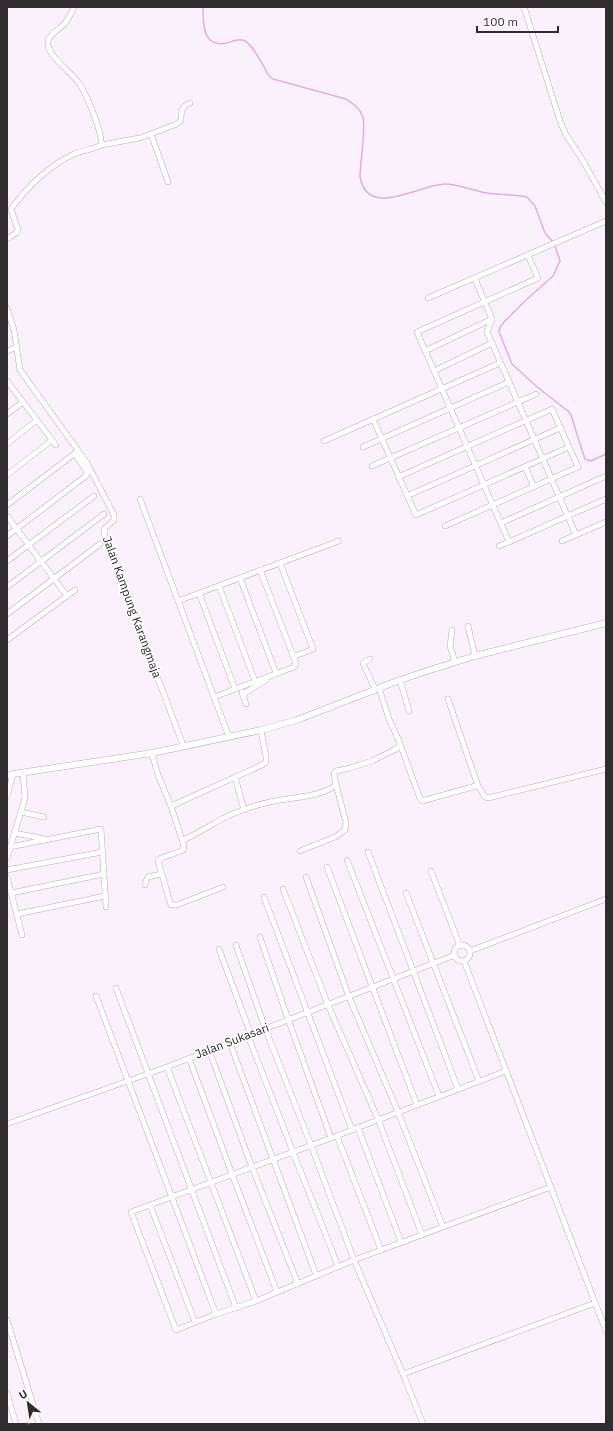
<svg xmlns="http://www.w3.org/2000/svg" width="613" height="1431" font-family="'IBM Plex Sans',sans-serif">
<style>
.lines{fill:none;stroke-linecap:round;stroke-linejoin:round}
.stream{stroke:#e0aee4;stroke-width:1.5}
.minor-casing{stroke:#b8aeb8;stroke-width:6}
.tertiary-casing{stroke:#b8aeb8;stroke-width:7}
.minor{stroke:#fff;stroke-width:5}
.tertiary{stroke:#fff;stroke-width:6}
.labels{text-anchor:middle;stroke-width:3.5;stroke-linejoin:round;paint-order:stroke}
.street-label{font-size:12px;fill:#2f2b2f;stroke:#fff}
</style>
<rect width="100%" height="100%" fill="#fbf1fc"/>
<g class="lines">
<g class="stream">
<path d="M 203,7 C 203,23 202,48 227,43 C 233,41 239,38 245,41 C 254,46 264,67 269,76 L 273,79 L 346,99 C 353,104 360,108 363,117 C 366,129 360,163 360,177 C 368,220 420,184 445,184 C 459,184 473,191 487,193 C 500,195 514,194 527,197 L 535,206 L 545,233 L 553,242"/>
<polyline points="555,246 560,261 553,276 526,300 504,322 500,327 499,332 512,364 536,386 568,411 571,415 582,450 585,459 591,461 606,454"/>
</g>
<g class="minor-casing">
<g id="minor">
<polyline points="524,7 560,121 566,135 582,159 606,202"/>
<polyline points="151,134 168,182"/>
<path d="M 101,145 L 140,138 L 177,124 L 181,120 C 181,111 182,106 190,103"/>
<path d="M 7,239 L 16,233 L 18,230 L 11,209 C 28,186 48,166 74,154 C 83,150 93,150 101,145 C 103,134 86,92 78,82 C 71,72 45,54 48,41 C 50,33 60,29 65,23 C 69,19 71,13 74,7"/>
<polyline points="528,255 538,278 417,332 509,542 606,499"/>
<polyline points="475,279 492,319 487,332 492,343 576,535"/>
<polyline points="428,298 606,221"/>
<polyline points="7,308 14,330 20,370 87,463 114,515 114,520 104,529 105,538 183,745"/>
<polyline points="7,351 17,347"/>
<polyline points="425,351 492,319"/>
<polyline points="434,371 492,343"/>
<polyline points="7,381 56,445"/>
<polyline points="7,414 23,402"/>
<polyline points="373,419 416,515 569,447"/>
<polyline points="324,441 500,363"/>
<polyline points="7,444 37,420"/>
<polyline points="363,447 509,382"/>
<polyline points="372,466 536,394"/>
<polyline points="525,467 534,487"/>
<polyline points="7,475 52,440"/>
<polyline points="398,477 552,409 578,467 445,526"/>
<polyline points="407,496 560,428"/>
<polyline points="140,499 229,737"/>
<polyline points="7,505 78,451"/>
<polyline points="7,516 67,596"/>
<polyline points="501,523 606,476"/>
<polyline points="7,536 87,475 87,472 75,454"/>
<polyline points="562,541 606,522"/>
<polyline points="499,546 509,542"/>
<polyline points="7,561 94,496"/>
<polyline points="280,563 313,649 293,657"/>
<polyline points="240,578 276,673 274,675"/>
<polyline points="219,586 255,681"/>
<polyline points="7,587 104,514"/>
<polyline points="199,593 235,689"/>
<polyline points="178,601 339,541"/>
<polyline points="7,614 100,544"/>
<polyline points="468,626 475,656"/>
<polyline points="452,630 450,646 455,662"/>
<polyline points="7,640 75,590"/>
<polyline points="370,659 363,663 375,689"/>
<polyline points="400,680 409,711"/>
<polyline points="242,692 246,704"/>
<polyline points="243,694 266,680"/>
<polyline points="214,697 294,667 296,663 260,570"/>
<polyline points="448,699 478,786"/>
<polyline points="400,744 419,796 422,801 476,786 479,787 485,797 488,798 606,769"/>
<polyline points="152,753 158,775 171,806 184,846 183,850 181,851 161,858 158,861 170,902 171,905 177,905 223,887"/>
<polyline points="235,777 244,810"/>
<polyline points="7,796 13,775"/>
<polyline points="171,806 262,765 266,762 266,757 261,730"/>
<polyline points="21,812 44,817"/>
<polyline points="14,833 45,839"/>
<path d="M 183,840 C 195,835 206,828 218,821 C 234,812 252,806 270,802 C 290,797 319,798 336,785 L 334,774 L 336,771 L 350,768 L 372,761 L 398,748 L 400,744 L 399,741 L 389,719 L 379,688"/>
<polyline points="10,847 101,829 106,907"/>
<polyline points="300,851 335,837 345,830 346,823 336,784"/>
<polyline points="368,852 458,1089"/>
<polyline points="7,858 25,798 23,773"/>
<polyline points="347,860 439,1096"/>
<polyline points="327,867 417,1105"/>
<polyline points="7,870 102,852"/>
<polyline points="431,871 460,946"/>
<polyline points="7,877 22,935"/>
<polyline points="306,877 349,997 398,1112 443,1227"/>
<polyline points="145,885 146,881 148,877 161,874"/>
<polyline points="283,889 328,1005 378,1119 422,1235"/>
<polyline points="11,893 104,874"/>
<polyline points="406,893 479,1081"/>
<polyline points="264,897 352,1130"/>
<polyline points="17,914 105,896"/>
<polyline points="260,937 288,1019 331,1138"/>
<polyline points="236,945 265,1028 311,1145 354,1260 403,1374 423,1424"/>
<circle cx="462" cy="953" r="8"/>
<polyline points="219,949 251,1035"/>
<polyline points="470,951 606,899"/>
<polyline points="464,961 606,1331"/>
<polyline points="116,988 236,1308"/>
<polyline points="96,996 216,1314"/>
<polyline points="248,1036 293,1152 338,1266"/>
<polyline points="230,1043 316,1275"/>
<polyline points="209,1050 252,1167 298,1284"/>
<polyline points="189,1058 232,1174 277,1292"/>
<polyline points="167,1067 256,1301"/>
<polyline points="506,1071 331,1138 131,1212 176,1330 216,1314 256,1301 354,1260 551,1187"/>
<polyline points="7,1124 167,1067 455,955"/>
<polyline points="358,1128 401,1242"/>
<polyline points="337,1136 381,1250"/>
<polyline points="150,1205 195,1322"/>
<polyline points="7,1320 39,1424"/>
<polyline points="403,1374 595,1303"/>
<polyline points="7,1393 16,1424"/>
</g>
</g>
<g class="tertiary-casing">
<polyline id="tertiary" points="7,775 152,753 261,730 297,720 400,680 430,670 475,656 606,623"/>
</g>
<use href="#minor" class="minor"/>
<use href="#tertiary" class="tertiary"/>
</g>
<g class="labels">
<g class="street-label">
<text transform="translate(132 607) rotate(70)" y="4">Jalan Kampung Karangmaja</text>
<text transform="translate(232 1041) rotate(-21)" y="4">Jalan Sukasari</text>
</g>
</g>
<rect width="613" height="1431" fill="none" stroke="#2f2b2f" stroke-width="16"/>
<g transform="translate(28 1403) rotate(330)" stroke="#ffffff" stroke-width="3" paint-order="stroke">
<path d="M0-3L7 15L0 10L-7 15Z" fill="#2f2b2f"/>
<text y="-6" font-size="11" font-weight="bold" text-anchor="middle" fill="#2f2b2f">U</text>
</g>
<path d="M477 26v6h81v-6" fill="none" stroke="#2f2b2f" stroke-width="2"/>
<text x="483" y="26" font-size="12" fill="#2f2b2f" stroke="#ffffff" stroke-width="3" paint-order="stroke">100 m</text>
</svg>
